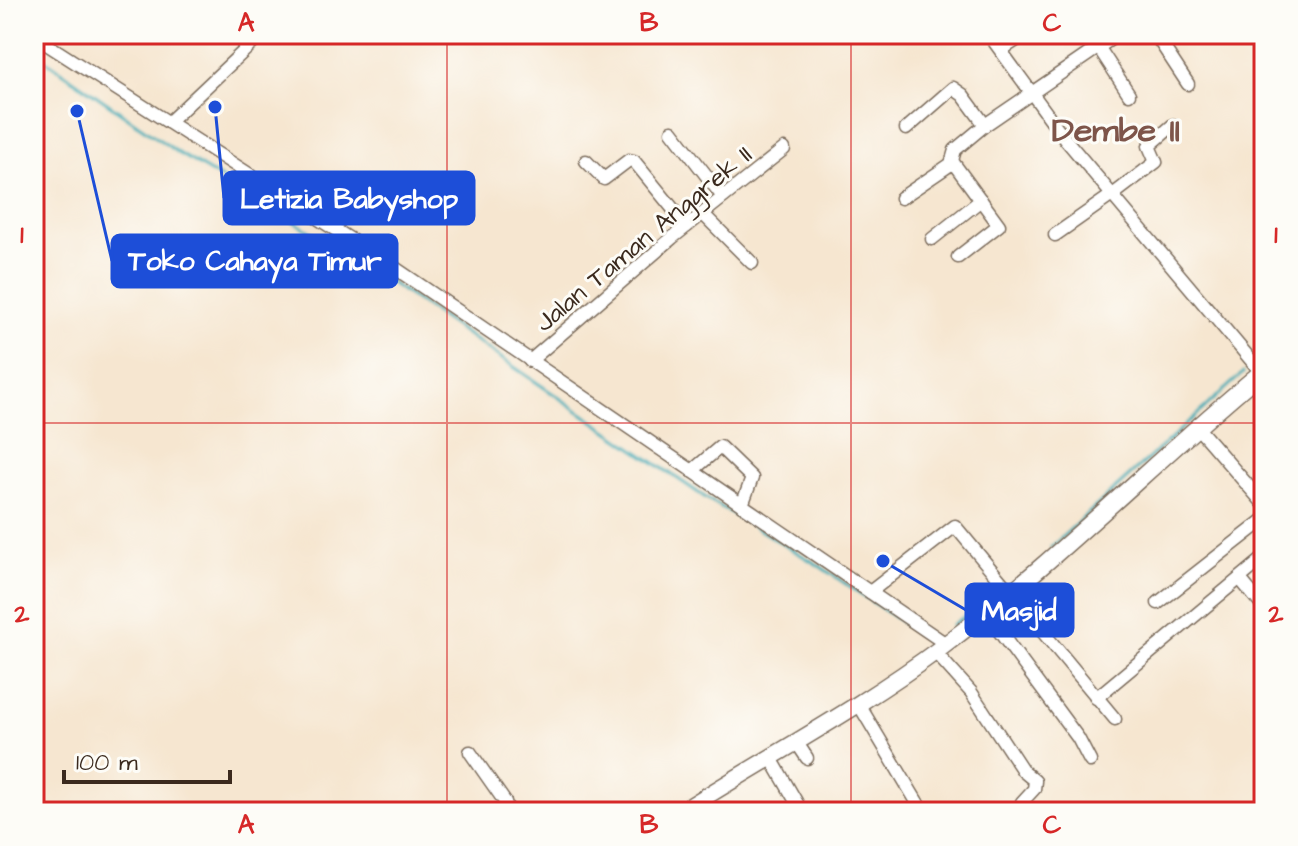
<svg xmlns="http://www.w3.org/2000/svg" width="1298" height="846" font-family="'Architects Daughter',sans-serif">
<style>
.lines{fill:none;stroke-linecap:round;stroke-linejoin:round}
.stream{stroke:#39aab6;stroke-width:3}
.minor-casing{stroke:#7c6c5c;stroke-width:15}
.tertiary-casing{stroke:#7c6c5c;stroke-width:19}
.minor{stroke:#fff;stroke-width:12}
.tertiary{stroke:#fff;stroke-width:16}
.grid{fill:none;stroke:#d62828;stroke-width:2;stroke-opacity:0.55}
.labels{text-anchor:middle;stroke-width:6;stroke-linejoin:round;paint-order:stroke}
.street-label{font-size:26px;fill:#3b2a1e;stroke:#fdfcf7}
.district-label{font-size:34px;font-weight:bold;fill:#7e554a;stroke:#fdfcf7}
.leader{fill:none;stroke:#1d4ed8;stroke-width:3}
.callout-dot{fill:#1d4ed8;stroke:#fdfcf7;stroke-width:3}
.callout{fill:#1d4ed8;stroke:#1d4ed8;stroke-width:3}
.callout-label{font-size:28px;text-anchor:middle;font-weight:bold;fill:#fff}
.neatline{fill:none;stroke:#d62828;stroke-width:3}
.grid-label{font-size:26px;text-anchor:middle;font-weight:bold;fill:#d62828}
</style>
<rect width="100%" height="100%" fill="#fdfcf7"/>
<filter id="ink" filterUnits="userSpaceOnUse"><feTurbulence type="fractalNoise" baseFrequency=".0125" numOctaves="2"/><feDisplacementMap in="SourceGraphic" scale="16" xChannelSelector="R" yChannelSelector="G"/><feConvolveMatrix kernelMatrix="1 2 1 2 8 2 1 2 1" color-interpolation-filters="sRGB"/></filter>
<filter id="wash" filterUnits="userSpaceOnUse"><feTurbulence type="fractalNoise" baseFrequency=".006" numOctaves="4" result="noise"/><feDisplacementMap in="SourceGraphic" scale="32" xChannelSelector="R" yChannelSelector="G"/><feGaussianBlur stdDeviation="1.8" result="paint"/><feColorMatrix in="noise" values="0 0 0 0 0 0 0 0 0 0 0 0 0 0 0 0 0 1.4 0 .05"/><feComposite in="paint" operator="in"/></filter>
<g filter="url(#wash)">
<rect width="100%" height="100%" fill="#f6e6d0"/>
<g class="lines">
<g class="stream">
<polyline points="34,52 180,154 350,255 706,498 818,565 927,639"/>
<polyline points="1258,360 1264,355"/>
<polyline points="1051,547 1243,373"/>
<polyline points="952,625 989,600"/>
</g>
</g>
</g>
<g filter="url(#ink)">
<g class="lines">
<g class="minor-casing">
<g id="minor">
<polyline points="1155,34 1188,84"/>
<polyline points="34,36 395,268 946,644"/>
<polyline points="993,40 1066,140 1261,372"/>
<polyline points="1099,48 1129,94"/>
<polyline points="1001,50 1026,34"/>
<polyline points="169,122 262,34"/>
<polyline points="906,129 953,88 963,95 985,125"/>
<polyline points="672,131 723,197"/>
<polyline points="586,161 604,179 629,160 634,161 687,226"/>
<polyline points="952,161 999,225 958,257"/>
<polyline points="1114,194 1156,162 1149,146 1173,125"/>
<polyline points="901,198 951,164 955,150 985,125 1118,34"/>
<polyline points="703,214 752,263"/>
<polyline points="1055,235 1112,195"/>
<polyline points="932,239 981,200"/>
<polyline points="530,361 672,238 784,149"/>
<polyline points="1197,427 1264,504"/>
<polyline points="692,471 720,447 752,478 742,505"/>
<polyline points="1240,579 1264,608"/>
<polyline points="870,592 955,526 1115,719"/>
<polyline points="1158,603 1264,520"/>
<polyline points="985,612 1078,738 1090,761"/>
<polyline points="935,652 971,692 1023,771 1035,781 1034,789 1022,802 1027,812"/>
<polyline points="1096,698 1264,558"/>
<polyline points="858,703 923,812"/>
<polyline points="797,743 807,758"/>
<polyline points="470,752 505,802 508,812"/>
<polyline points="771,758 802,812"/>
</g>
</g>
<g class="tertiary-casing">
<path id="tertiary" d="M 681,812 C 768,757 860,708 942,647 C 1056,562 1155,460 1264,370"/>
</g>
<use href="#minor" class="minor"/>
<use href="#tertiary" class="tertiary"/>
</g>
</g>
<path class="grid" d="M 447,34 L 447,812M 851,34 L 851,812M 34,423 L 1264,423"/>
<g class="labels">
<g class="street-label">
<text transform="translate(643 238) rotate(-40)" y="9">Jalan Taman Anggrek II</text>
</g>
<g class="district-label">
<text x="1116" y="141">Dembe II</text>
</g>
</g>
<path class="leader" d="M215 107L224 198M77 111L112 261M883 561L966 610"/>
<g class="callout-dot">
<circle cx="215" cy="107" r="8"/>
<circle cx="77" cy="111" r="8"/>
<circle cx="883" cy="561" r="8"/>
</g>
<g class="callout">
<rect x="224" y="172" width="250" height="52" rx="8"/>
<rect x="112" y="235" width="285" height="52" rx="8"/>
<rect x="966" y="584" width="107" height="52" rx="8"/>
</g>
<g class="callout-label">
<text x="349" y="208">Letizia Babyshop</text>
<text x="255" y="270">Toko Cahaya Timur</text>
<text x="1019" y="620">Masjid</text>
</g>
<rect width="1298" height="846" fill="none" stroke="#fdfcf7" stroke-width="88"/>
<path d="M64 770v12h166v-12" fill="none" stroke="#3b2a1e" stroke-width="4"/>
<text x="76" y="770" font-size="24" fill="#3b2a1e" stroke="#fdfcf7" stroke-width="6" paint-order="stroke">100 m</text>
<rect x="44" y="44" width="1210" height="758" class="neatline"/>
<g class="grid-label">
<text x="246" y="31">A</text>
<text x="649" y="31">B</text>
<text x="1052" y="31">C</text>
<text x="22" y="243">1</text>
<text x="1276" y="243">1</text>
<text x="22" y="622">2</text>
<text x="1276" y="622">2</text>
<text x="246" y="833">A</text>
<text x="649" y="833">B</text>
<text x="1052" y="833">C</text>
</g>
</svg>
